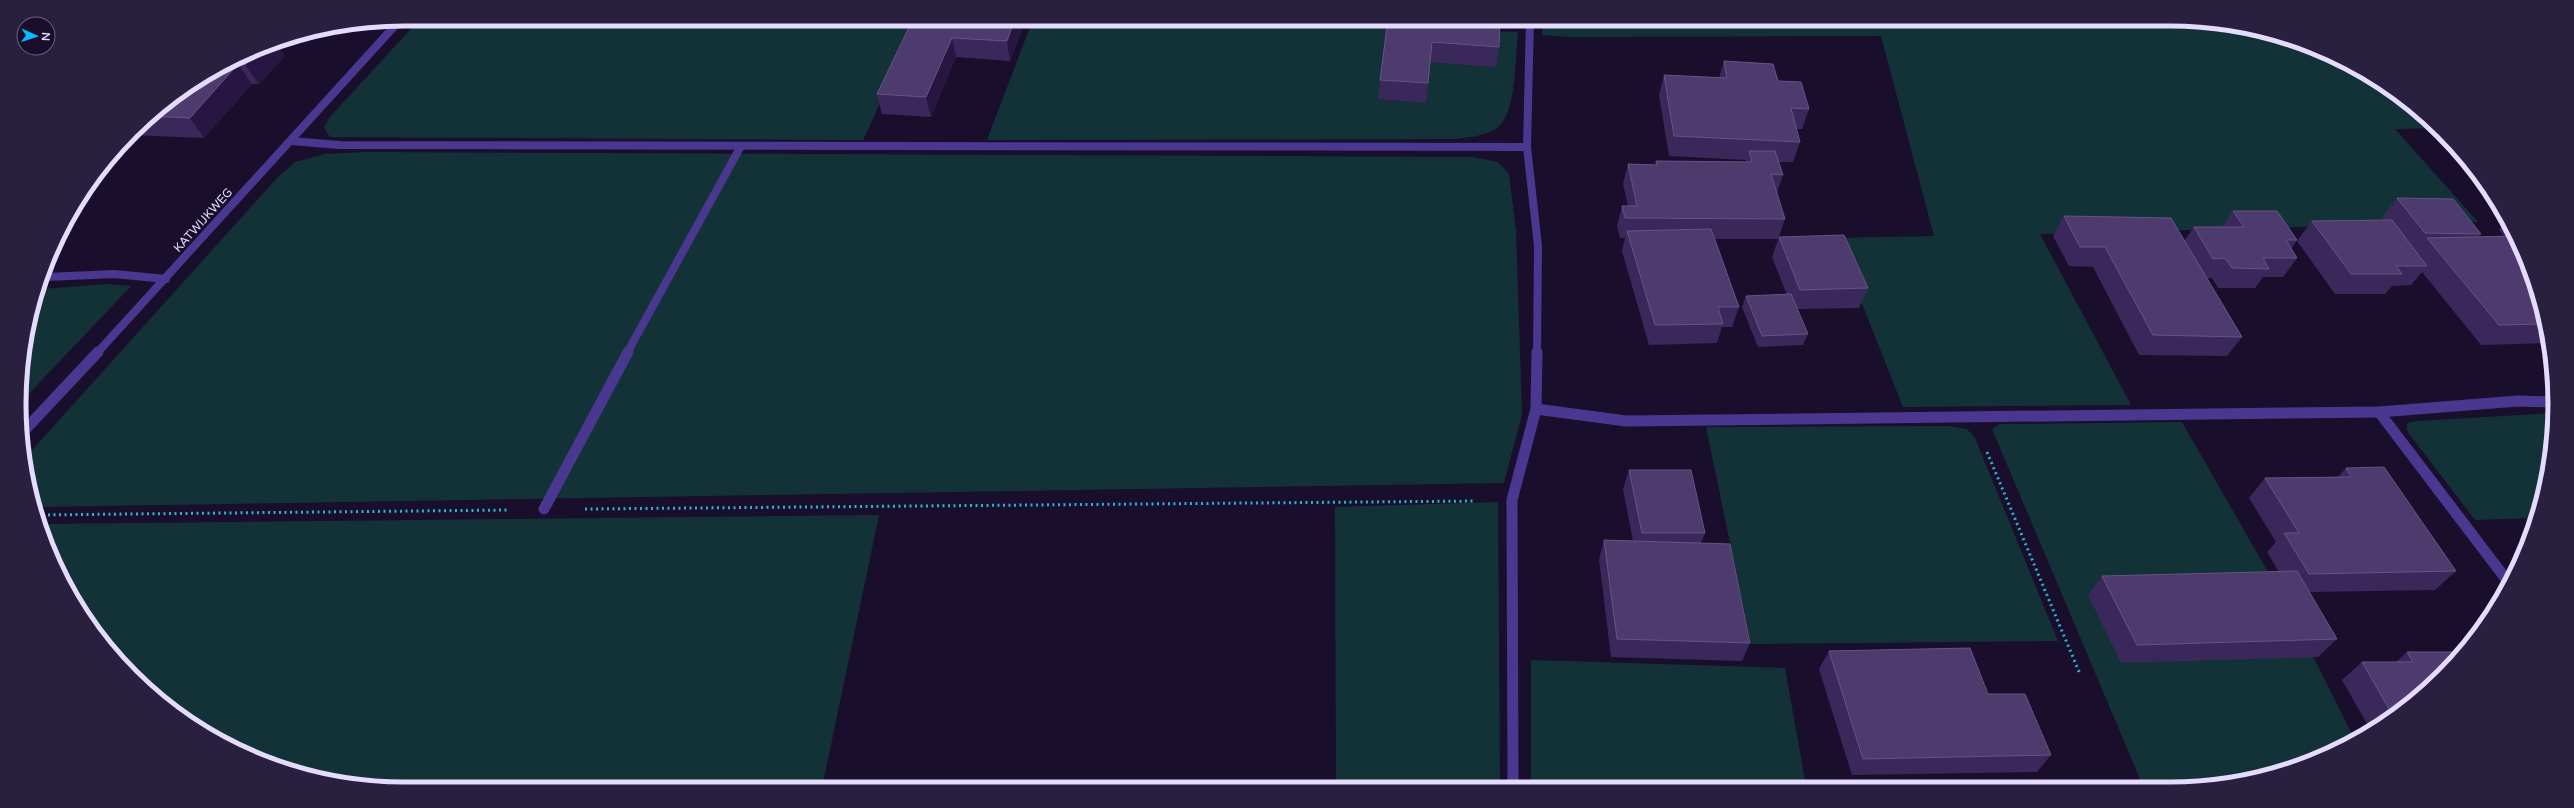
<svg xmlns="http://www.w3.org/2000/svg" width="2574" height="808" font-family="'Varela Round',sans-serif">
<style>
.green{fill:#123237}
.lines{fill:none;stroke-linecap:round;stroke-linejoin:round}
.path-far1{stroke:#27b5c7;stroke-width:2;stroke-dasharray:1.5 2.5;stroke-linecap:butt}
.path{stroke:#27b5c7;stroke-width:3;stroke-dasharray:2 3.5;stroke-linecap:butt}
.minor-far1{stroke:#4a378f;stroke-width:8}
.minor{stroke:#4a378f;stroke-width:11}
.wall{fill:#3b285b}
.shaded-wall{fill:#261641}
.building{fill:#4d3b6d;stroke:#655484}
.labels{text-anchor:middle;stroke-width:4;stroke-linejoin:round;paint-order:stroke}
.street-label{font-size:12px;fill:#e5dbff;stroke:#190f2d}
.rim{fill:none;stroke:#e5dbff;stroke-width:5}
</style>
<rect width="100%" height="100%" fill="#190f2d"/>
<g class="green">
<polygon points="420,19 919,19 863,140 330,137 324,128 329,118"/>
<path d="M 1033,19 L 1089,19 L 1518,32 C 1515,55 1517,112 1498,127 C 1487,136 1469,137 1456,139 L 987,140 Z"/>
<polygon points="1543,19 2170,19 2245,26 2318,48 2384,84 2438,128 2395,129 2478,222 2040,234 2131,405 1903,407 1836,238 1934,236 1881,36 1568,37 1542,35"/>
<polygon points="364,152 1473,157 1498,162 1509,174 1516,231 1522,414 1504,483 34,507 25,458 277,178 295,162 325,154"/>
<polygon points="107,284 131,286 21,402 22,354 42,289"/>
<polygon points="2554,413 2548,479 2533,518 2475,520 2407,431 2407,423 2417,421"/>
<polygon points="2182,422 2288,607 2355,740 2340,749 2220,786 2143,786 1992,429 2000,424"/>
<polygon points="1949,426 1967,429 1975,438 2058,641 1751,644 1706,427"/>
<polygon points="1498,502 1500,787 1336,787 1335,507"/>
<polygon points="879,515 822,788 404,789 329,782 256,760 190,724 132,676 84,618 42,524"/>
<polygon points="1531,660 1785,668 1806,786 1531,787"/>
</g>
<g class="lines">
<polyline class="path-far1" points="283,44 291,38"/>
<g class="path">
<polyline points="1987,452 2080,674"/>
<polyline points="585,509 1476,501"/>
<polyline points="37,515 510,510"/>
</g>
<g class="minor-far1">
<polyline points="1530,19 1527,147 1538,246 1537,353"/>
<polyline points="291,141 339,145 1527,147"/>
<polyline points="46,277 114,274 166,279"/>
<polyline points="97,353 401,19"/>
<polyline points="627,353 741,146"/>
</g>
<g class="minor">
<polyline points="1537,352 1536,409 1626,421 2379,412 2518,401 2555,402"/>
<polyline points="2379,412 2509,583"/>
<polyline points="21,434 98,352"/>
<polyline points="544,509 628,352"/>
<polyline points="1513,787 1512,500 1536,409"/>
</g>
</g>
<g class="wall">
<polygon points="913,19 1024,19 1025,23 1010,61 956,57 931,117 882,114 877,94"/>
<polygon points="1221,19 1296,19 1296,22"/>
<polygon points="1336,19 1523,19 1522,26 1500,25 1499,47 1496,67 1430,62 1426,103 1378,99 1380,80 1388,23 1336,21"/>
<polygon points="257,48 285,56 259,84 252,84 204,138 131,135 150,115"/>
<polygon points="1724,61 1778,81 1809,109 1802,129 1796,129 1800,142 1793,162 1778,162 1783,175 1777,192 1785,219 1778,239 1715,239 1739,307 1732,327 1722,327 1717,343 1649,345 1622,251 1625,238 1620,238 1617,226 1622,206 1628,206 1623,184 1628,164 1655,165 1656,161 1746,162 1746,160 1669,156 1659,95 1664,75 1719,78"/>
<polygon points="2397,198 2481,234 2478,237 2504,236 2499,230 2506,221 2526,257 2548,329 2549,343 2481,345 2422,272 2411,285 2392,286 2385,294 2335,294 2297,241 2312,221 2383,220 2382,218"/>
<polygon points="2233,211 2297,240 2291,249 2297,258 2283,277 2263,277 2255,288 2218,288 2212,278 2207,278 2242,337 2227,356 2139,355 2093,267 2069,266 2053,236 2064,216 2185,240 2194,227 2222,227"/>
<polygon points="1779,237 1868,288 1859,308 1797,309 1808,334 1803,345 1758,347 1742,307 1746,296 1787,295 1772,257"/>
<polygon points="2346,468 2456,571 2435,590 2309,592 2337,639 2318,657 2121,663 2088,595 2102,576 2279,572 2267,552 2276,542 2249,498 2265,478 2338,477"/>
<polygon points="1629,470 1705,533 1701,543 1750,643 1742,661 1611,657 1599,559 1604,540 1633,541 1623,489"/>
<polygon points="1829,651 2051,755 2037,772 1852,775 1819,669"/>
<polygon points="2407,652 2458,652 2424,693 2370,729 2342,680 2362,662 2396,662"/>
</g>
<g class="shaded-wall">
<polygon points="1015,19 1024,19 1025,23 1010,61 1007,41"/>
<polygon points="952,38 956,57 931,117 926,97"/>
<polygon points="276,42 285,56 259,84 245,65 262,47"/>
<polygon points="238,64 252,84 204,138 190,118"/>
</g>
<g class="building">
<polygon points="913,19 1015,19 1007,41 952,38 926,97 877,94"/>
<polygon points="1388,19 1500,19 1499,47 1432,42 1428,83 1380,80"/>
<polygon points="262,47 245,65 238,64 190,118 148,116 150,115 257,48"/>
<polygon points="1724,61 1773,64 1778,81 1801,82 1809,109 1791,108 1800,142 1674,136 1664,75 1727,78"/>
<polygon points="1749,151 1775,151 1783,175 1771,174 1785,219 1625,218 1622,206 1637,206 1628,164 1657,165 1656,161 1752,162"/>
<polygon points="2397,198 2453,199 2481,234 2425,233"/>
<polygon points="2233,211 2277,211 2297,240 2286,240 2297,258 2263,258 2269,269 2232,268 2225,258 2213,259 2194,227 2244,227"/>
<polygon points="2064,216 2171,218 2242,337 2153,335 2105,247 2080,247"/>
<polygon points="2392,220 2427,266 2396,266 2402,274 2351,274 2312,221"/>
<polygon points="1711,229 1739,307 1718,307 1723,324 1655,325 1627,231"/>
<polygon points="1844,235 1868,288 1800,290 1779,237"/>
<polygon points="2515,236 2526,257 2546,324 2499,325 2427,238"/>
<polygon points="1791,294 1808,334 1762,336 1746,296"/>
<polygon points="2384,467 2456,571 2309,574 2284,533 2299,533 2265,478 2351,477 2346,468"/>
<polygon points="1629,470 1691,470 1705,533 1642,533"/>
<polygon points="1604,540 1730,544 1750,643 1617,639"/>
<polygon points="2297,571 2337,639 2137,645 2102,576"/>
<polygon points="1970,648 1988,694 2025,694 2051,755 1863,759 1829,651"/>
<polygon points="2407,652 2458,652 2424,693 2392,714 2362,662 2413,662"/>
</g>
<g class="labels">
<g class="street-label">
<text transform="translate(203 220) rotate(-48)" y="4">KATWIJKWEG</text>
</g>
</g>
<path d="M0 0H2574V808H0ZM404 26H2170A378 378 0 0 1 2548 404V404A378 378 0 0 1 2170 782H404A378 378 0 0 1 26 404V404A378 378 0 0 1 404 26Z" fill="#291f3e" fill-rule="evenodd"/>
<path class="rim" d="M404 26H2170A378 378 0 0 1 2548 404V404A378 378 0 0 1 2170 782H404A378 378 0 0 1 26 404V404A378 378 0 0 1 404 26Z"/>
<g transform="translate(36 36) rotate(93)"><circle r="19" fill="#190f2d" stroke="#6b6181"/>
<path d="M0-3L7 15L0 10L-7 15Z" fill="#07bbff"/>
<text y="-6" font-size="11" font-weight="bold" text-anchor="middle" fill="#e5dbff">N</text>
</g>
</svg>
